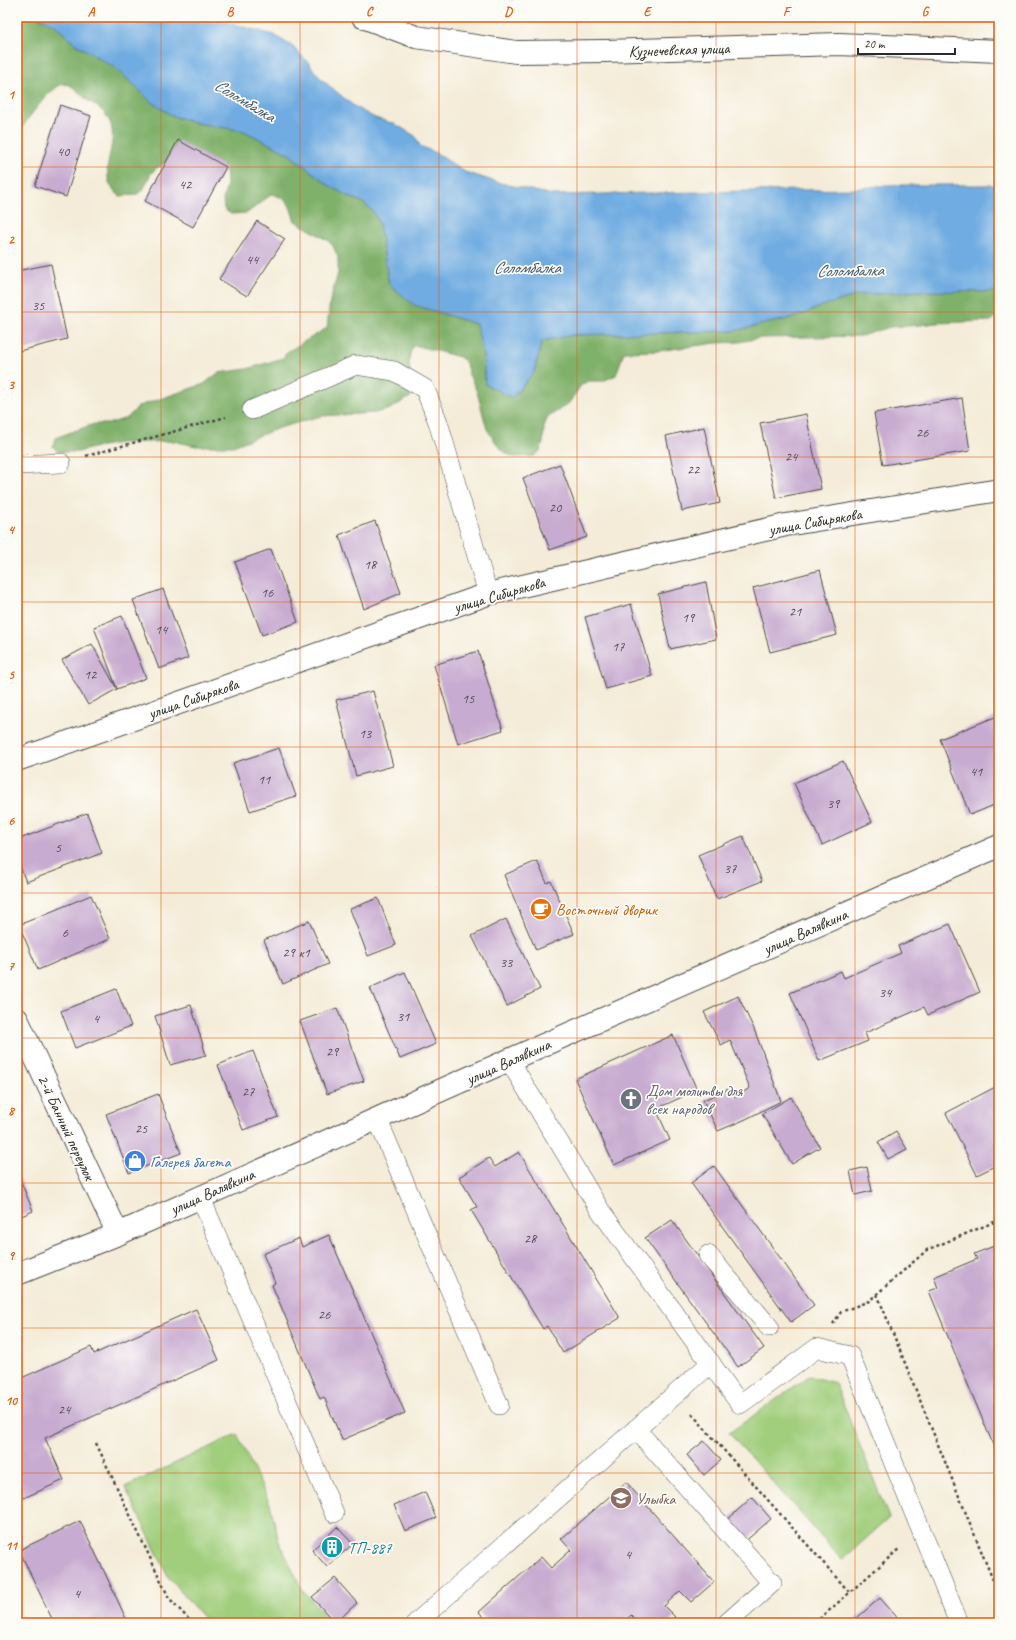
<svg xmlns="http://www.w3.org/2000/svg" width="1016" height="1640" font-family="Caveat,sans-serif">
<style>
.green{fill:#a0ce7b;stroke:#667c53}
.forest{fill:#80b16b;stroke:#566e4b}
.water{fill:#70ace1;stroke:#4e6c86}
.building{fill:#c7abd0}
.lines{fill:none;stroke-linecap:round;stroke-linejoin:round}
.service-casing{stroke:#494845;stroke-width:20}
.minor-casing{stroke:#494845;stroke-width:24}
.path{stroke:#494845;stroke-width:2.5;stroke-dasharray:3 3;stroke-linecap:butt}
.service{stroke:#fff;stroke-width:19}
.minor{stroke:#fff;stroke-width:22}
.grid{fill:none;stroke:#e8590c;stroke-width:1;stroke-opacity:0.55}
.labels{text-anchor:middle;stroke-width:3.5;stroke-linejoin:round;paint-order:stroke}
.number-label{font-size:14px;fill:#524b54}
.street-label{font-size:16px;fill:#2b2b2b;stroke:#fdfcf7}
.food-label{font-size:16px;fill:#c56008;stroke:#fdfcf7;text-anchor:start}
.worship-label{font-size:16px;fill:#5b616d;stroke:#fdfcf7;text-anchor:start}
.shop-label{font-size:16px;fill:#366cbe;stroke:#fdfcf7;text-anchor:start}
.education-label{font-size:16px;fill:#785e54;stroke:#fdfcf7;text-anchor:start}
.culture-label{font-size:16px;fill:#0d838f;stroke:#fdfcf7;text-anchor:start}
.water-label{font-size:17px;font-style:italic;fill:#43586b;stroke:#fdfcf7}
.neatline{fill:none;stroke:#e8590c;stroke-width:1.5}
.grid-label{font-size:13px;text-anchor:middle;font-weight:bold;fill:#e8590c}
</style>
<rect width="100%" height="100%" fill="#fdfcf7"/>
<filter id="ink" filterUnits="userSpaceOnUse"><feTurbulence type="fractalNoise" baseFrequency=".025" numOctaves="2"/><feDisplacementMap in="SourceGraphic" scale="8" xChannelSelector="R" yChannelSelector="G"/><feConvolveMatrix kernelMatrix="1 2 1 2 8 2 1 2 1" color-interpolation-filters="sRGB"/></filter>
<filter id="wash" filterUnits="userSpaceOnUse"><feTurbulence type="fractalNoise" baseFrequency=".012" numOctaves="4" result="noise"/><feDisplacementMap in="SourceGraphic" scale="16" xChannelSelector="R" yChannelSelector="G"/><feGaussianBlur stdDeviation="0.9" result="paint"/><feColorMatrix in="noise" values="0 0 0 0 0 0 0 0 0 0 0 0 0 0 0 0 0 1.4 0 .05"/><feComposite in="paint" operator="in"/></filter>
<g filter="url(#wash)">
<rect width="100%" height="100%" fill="#f4ecd8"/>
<g class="green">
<polygon points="809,1376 835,1383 889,1518 842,1560 729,1433"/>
<polygon points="237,1434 270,1504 279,1542 303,1591 332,1623 208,1623 169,1578 125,1487"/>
</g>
<path class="forest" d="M 17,17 L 38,17 L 55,25 L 74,43 L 115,68 L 133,84 L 151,102 L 173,116 L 197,123 L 244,131 L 289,154 L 327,184 L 347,196 L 362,202 L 372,210 L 379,223 L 389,284 L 446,315 L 476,324 L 483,353 L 485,384 L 534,372 L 542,341 L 573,335 L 734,331 L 796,317 L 825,305 L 859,295 L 922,291 L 996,292 L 999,298 L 999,315 L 991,321 L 935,323 L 921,325 L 890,327 L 861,336 L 760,338 L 739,342 L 716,343 L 657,351 L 624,352 L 616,375 L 603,381 L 588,381 L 581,385 L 569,403 L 547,418 L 544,427 L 543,443 L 540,451 L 534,456 L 514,457 L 506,453 L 498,446 L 487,429 L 477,392 L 468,372 L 466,363 L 460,357 L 414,345 C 404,359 412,379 415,394 L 390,409 L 375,413 L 321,416 L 279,428 L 233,446 L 196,446 L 173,441 L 120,443 L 96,447 L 78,452 L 58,452 L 53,446 L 55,438 L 94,424 L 108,424 L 127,418 L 139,406 L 204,384 L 218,373 L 247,369 L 283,358 L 287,352 L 327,328 L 330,301 L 338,273 L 338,257 L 333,246 L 327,240 L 295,221 C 289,205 291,200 272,194 L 247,213 L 231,214 L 224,209 L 223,200 L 227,184 L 226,167 L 178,141 L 164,164 L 156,168 L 150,175 L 143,190 L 136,195 L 120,196 C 90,173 126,142 106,115 C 101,108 93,104 87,100 C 80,94 74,85 65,84 C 53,83 23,124 17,136 Z"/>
<polygon class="water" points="38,17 214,17 229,23 274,35 293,47 308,62 321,79 355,107 375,118 395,124 415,136 420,146 436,153 465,172 496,182 552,195 853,189 886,185 999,185 999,292 922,291 859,295 825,305 796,317 734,331 574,335 542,341 534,372 512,398 485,384 483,353 476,324 414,305 389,284 379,223 372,210 362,202 347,196 327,184 289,154 244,131 197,123 173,116 151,102 133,84 115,68 74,43 55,25"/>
<g id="blocks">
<g class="building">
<polygon points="60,105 91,116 66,197 35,186"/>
<polygon points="178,140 226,167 193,227 145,201"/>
<polygon points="257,221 285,239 247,296 219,279"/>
<polygon points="51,264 67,339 19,351 17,343 17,271"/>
<polygon points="962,398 970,451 883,465 874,413"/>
<polygon points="806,414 821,489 776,498 760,423"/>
<polygon points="704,427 720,503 682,511 666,436"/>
<polygon points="560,464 587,537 550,550 523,478"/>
<polygon points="375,521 401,593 364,609 339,535"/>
<polygon points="271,549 298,622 262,635 235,562"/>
<polygon points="820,570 837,635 770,652 753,588"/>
<polygon points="706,582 716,639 670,649 658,594"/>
<polygon points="163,589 188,658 159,669 133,600"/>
<polygon points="631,604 652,676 606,689 585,617"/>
<polygon points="122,616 146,678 117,689 94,627"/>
<polygon points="92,644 117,689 88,705 62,660"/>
<polygon points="478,651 503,730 458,744 434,665"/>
<polygon points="373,691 393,766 356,776 336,700"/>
<polygon points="995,717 999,725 999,803 970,815 940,739"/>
<polygon points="279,748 296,796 250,811 233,763"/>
<polygon points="843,761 872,822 822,845 794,783"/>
<polygon points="87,813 102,853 26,882 17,858 17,840"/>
<polygon points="743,836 762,881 717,899 698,855"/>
<polygon points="537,861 547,883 551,881 574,934 536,950 504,875"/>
<polygon points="91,895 110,939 38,970 19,925"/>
<polygon points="378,898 396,945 368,956 350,909"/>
<polygon points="506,919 540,989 507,1006 472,936"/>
<polygon points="309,921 328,964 283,984 264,940"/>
<polygon points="950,924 980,992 928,1015 924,1007 865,1033 868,1041 819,1061 790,993 841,971 844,978 901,953 898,946"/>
<polygon points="405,972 436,1044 400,1059 370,988"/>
<polygon points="116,989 131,1026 75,1048 61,1011"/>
<polygon points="738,996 754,1029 781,1101 746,1119 718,1131 703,1100 731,1088 735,1097 750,1088 730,1040 721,1045 704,1012"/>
<polygon points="191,1005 206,1055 170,1065 155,1016"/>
<polygon points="337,1008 364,1081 327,1094 300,1021"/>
<polygon points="673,1035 697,1090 656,1109 670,1140 614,1165 575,1079"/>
<polygon points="253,1051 278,1117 243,1130 218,1065"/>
<polygon points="999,1085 999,1164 977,1175 946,1113"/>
<polygon points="158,1094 181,1153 129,1173 106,1114"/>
<polygon points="791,1097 820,1147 792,1164 762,1114"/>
<polygon points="896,1131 907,1149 888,1159 878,1142"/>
<polygon points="519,1152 620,1318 563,1353 547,1326 543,1329 471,1210 477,1207 459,1177 489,1158 495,1167"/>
<polygon points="714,1166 814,1305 791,1322 691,1183"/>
<polygon points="867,1167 872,1191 855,1195 850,1171"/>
<polygon points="17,1177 19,1177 33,1211 17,1218"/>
<polygon points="672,1220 764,1348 738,1367 645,1238"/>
<polygon points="329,1235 405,1413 342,1440 324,1397 320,1399 272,1285 275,1283 263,1254 299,1238 302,1247"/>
<polygon points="999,1244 999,1459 929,1291 938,1288 934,1277 977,1259 974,1254"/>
<polygon points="196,1309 219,1360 45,1438 64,1480 17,1501 17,1380 91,1347 94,1354"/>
<polygon points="704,1441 721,1460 704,1475 687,1455"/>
<polygon points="626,1482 714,1582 691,1602 680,1591 664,1606 675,1617 668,1623 638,1623 631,1615 622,1623 541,1623 538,1620 535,1623 489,1623 479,1612 541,1557 551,1568 571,1550 561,1539"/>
<polygon points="425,1492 436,1518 405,1531 394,1505"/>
<polygon points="752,1497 771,1519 742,1544 724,1523"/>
<polygon points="80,1521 104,1571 128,1623 54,1623 19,1550"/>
<polygon points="337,1527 353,1544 327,1567 312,1550"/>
<polygon points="335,1578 357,1603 335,1623 312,1597"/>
<polygon points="880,1598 902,1623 851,1623"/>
</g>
</g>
</g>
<g filter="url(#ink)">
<use href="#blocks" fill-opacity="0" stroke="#494845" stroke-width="1"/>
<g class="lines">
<g class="service-casing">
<g id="service">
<polyline points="252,410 356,365 394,371 425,389 438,422 488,594"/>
<polyline points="17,465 61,463"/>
<polyline points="509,1060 600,1210 740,1404 817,1348 850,1356 959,1623"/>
<polyline points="377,1118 499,1405"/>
<polyline points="200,1196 334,1513"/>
<polyline points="708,1255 769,1327"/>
<polyline points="636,1429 772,1583 727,1623"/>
<polyline points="416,1623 711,1363"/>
</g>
</g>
<g class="minor-casing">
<g id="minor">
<polyline points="363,17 416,37 516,52 605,51 839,44 999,51"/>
<polyline points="17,760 488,594 786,525 999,490"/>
<polyline points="17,1019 118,1234"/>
<polyline points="17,1274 118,1234 509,1060 999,846"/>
</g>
</g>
<g class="path">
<polyline points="86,456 226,417"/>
<polyline points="877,1294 999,1595"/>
<polyline points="833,1324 841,1312 869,1301 927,1250 999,1220"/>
<polyline points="692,1414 850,1593"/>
<polyline points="96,1443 169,1598 192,1623"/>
<polyline points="815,1623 900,1548"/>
</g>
<use href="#service" class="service"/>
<use href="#minor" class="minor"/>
</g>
</g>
<path class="grid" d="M 161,17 L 161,1623M 300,17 L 300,1623M 439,17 L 439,1623M 577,17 L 577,1623M 716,17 L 716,1623M 855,17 L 855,1623M 17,167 L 999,167M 17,312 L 999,312M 17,457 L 999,457M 17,602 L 999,602M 17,747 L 999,747M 17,893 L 999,893M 17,1038 L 999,1038M 17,1183 L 999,1183M 17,1328 L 999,1328M 17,1473 L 999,1473"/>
<defs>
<g id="cafe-disc" transform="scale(1.15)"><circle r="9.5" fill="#e8710a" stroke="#fdfcf7"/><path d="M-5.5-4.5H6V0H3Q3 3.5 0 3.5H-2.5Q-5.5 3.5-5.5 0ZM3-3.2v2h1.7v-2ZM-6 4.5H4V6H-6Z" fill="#fff"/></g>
<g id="church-disc" transform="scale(1.15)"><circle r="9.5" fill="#6b7280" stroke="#fdfcf7"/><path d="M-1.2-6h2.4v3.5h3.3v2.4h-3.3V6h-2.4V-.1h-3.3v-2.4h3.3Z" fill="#fff"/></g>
<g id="shop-disc" transform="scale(1.15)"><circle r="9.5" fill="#3f7fe0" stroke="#fdfcf7"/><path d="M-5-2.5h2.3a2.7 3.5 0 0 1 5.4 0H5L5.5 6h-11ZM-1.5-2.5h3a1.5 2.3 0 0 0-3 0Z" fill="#fff"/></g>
<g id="school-disc" transform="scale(1.15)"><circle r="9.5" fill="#8d6e63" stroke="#fdfcf7"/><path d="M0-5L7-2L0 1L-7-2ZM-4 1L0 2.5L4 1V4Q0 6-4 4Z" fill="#fff"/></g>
<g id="building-disc" transform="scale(1.15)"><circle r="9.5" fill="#0f9aa8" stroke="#fdfcf7"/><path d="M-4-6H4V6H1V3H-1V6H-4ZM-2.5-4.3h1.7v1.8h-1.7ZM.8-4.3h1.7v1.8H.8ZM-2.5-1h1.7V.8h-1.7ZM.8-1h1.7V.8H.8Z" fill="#fff"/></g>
</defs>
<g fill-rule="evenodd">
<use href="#cafe-disc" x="541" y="909"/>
<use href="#church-disc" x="631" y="1099"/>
<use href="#shop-disc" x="135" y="1161"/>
<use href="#school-disc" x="621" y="1498"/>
<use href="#building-disc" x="332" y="1547"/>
</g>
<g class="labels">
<g class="number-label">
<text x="63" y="156">40</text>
<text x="185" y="189">42</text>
<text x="252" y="264">44</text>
<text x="38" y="310">35</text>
<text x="922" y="437">26</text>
<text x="791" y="461">24</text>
<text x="693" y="474">22</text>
<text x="555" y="512">20</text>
<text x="370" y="569">18</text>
<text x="267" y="597">16</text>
<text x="795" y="616">21</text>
<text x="688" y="622">19</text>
<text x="161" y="634">14</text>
<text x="618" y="651">17</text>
<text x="90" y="679">12</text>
<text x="468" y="703">15</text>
<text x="365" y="738">13</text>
<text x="976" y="776">41</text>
<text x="264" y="784">11</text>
<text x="833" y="808">39</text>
<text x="58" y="852">5</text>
<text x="730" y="873">37</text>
<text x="65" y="937">6</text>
<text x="296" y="957">29 к1</text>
<text x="506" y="967">33</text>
<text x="885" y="997">34</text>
<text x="403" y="1021">31</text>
<text x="96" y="1023">4</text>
<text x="332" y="1056">29</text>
<text x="248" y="1096">27</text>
<text x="141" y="1133">25</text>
<text x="530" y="1243">28</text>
<text x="324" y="1319">26</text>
<text x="64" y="1414">24</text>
<text x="628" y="1559">4</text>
<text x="77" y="1598">4</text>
</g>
<g class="street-label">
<text transform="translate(679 49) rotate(-2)" y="6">Кузнечевская улица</text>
<text transform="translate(815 521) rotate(-10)" y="6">улица Сибирякова</text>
<text transform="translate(499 594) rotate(-16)" y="6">улица Сибирякова</text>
<text transform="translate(193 698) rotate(-19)" y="6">улица Сибирякова</text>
<text transform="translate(805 931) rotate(-24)" y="6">улица Валявкина</text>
<text transform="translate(508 1061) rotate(-24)" y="6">улица Валявкина</text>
<text transform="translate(67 1127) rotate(65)" y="6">2-й Банный переулок</text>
<text transform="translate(212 1191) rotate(-24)" y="6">улица Валявкина</text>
</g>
<g class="food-label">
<text x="556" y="915">Восточный дворик</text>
</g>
<g class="worship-label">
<text x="646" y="1096">Дом молитвы для<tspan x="646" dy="18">всех народов</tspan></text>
</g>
<g class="shop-label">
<text x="150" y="1167">Галерея багета</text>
</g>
<g class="education-label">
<text x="636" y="1504">Улыбка</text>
</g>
<g class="culture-label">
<text x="348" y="1553">ТП-887</text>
</g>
<g class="water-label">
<text transform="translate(245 100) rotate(31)" y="6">Соломбалка</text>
<text x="527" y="273">Соломбалка</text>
<text transform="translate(850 270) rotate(-1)" y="6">Соломбалка</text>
</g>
</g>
<rect width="1016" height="1640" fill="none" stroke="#fdfcf7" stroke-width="44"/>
<path d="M858 48v6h97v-6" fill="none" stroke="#2b2b2b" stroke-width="2"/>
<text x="864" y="48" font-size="12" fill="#2b2b2b" stroke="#fdfcf7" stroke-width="3" paint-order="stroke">20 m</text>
<rect x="22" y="22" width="972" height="1596" class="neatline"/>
<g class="grid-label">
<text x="91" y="16">A</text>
<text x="230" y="16">B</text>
<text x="369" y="16">C</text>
<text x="508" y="16">D</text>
<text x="647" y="16">E</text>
<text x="786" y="16">F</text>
<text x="925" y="16">G</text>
<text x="11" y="99">1</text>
<text x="11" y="244">2</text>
<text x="11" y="389">3</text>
<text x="11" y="534">4</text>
<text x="11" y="679">5</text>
<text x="11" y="825">6</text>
<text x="11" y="970">7</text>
<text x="11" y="1115">8</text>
<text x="11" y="1260">9</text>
<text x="11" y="1405">10</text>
<text x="11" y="1550">11</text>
</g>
</svg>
